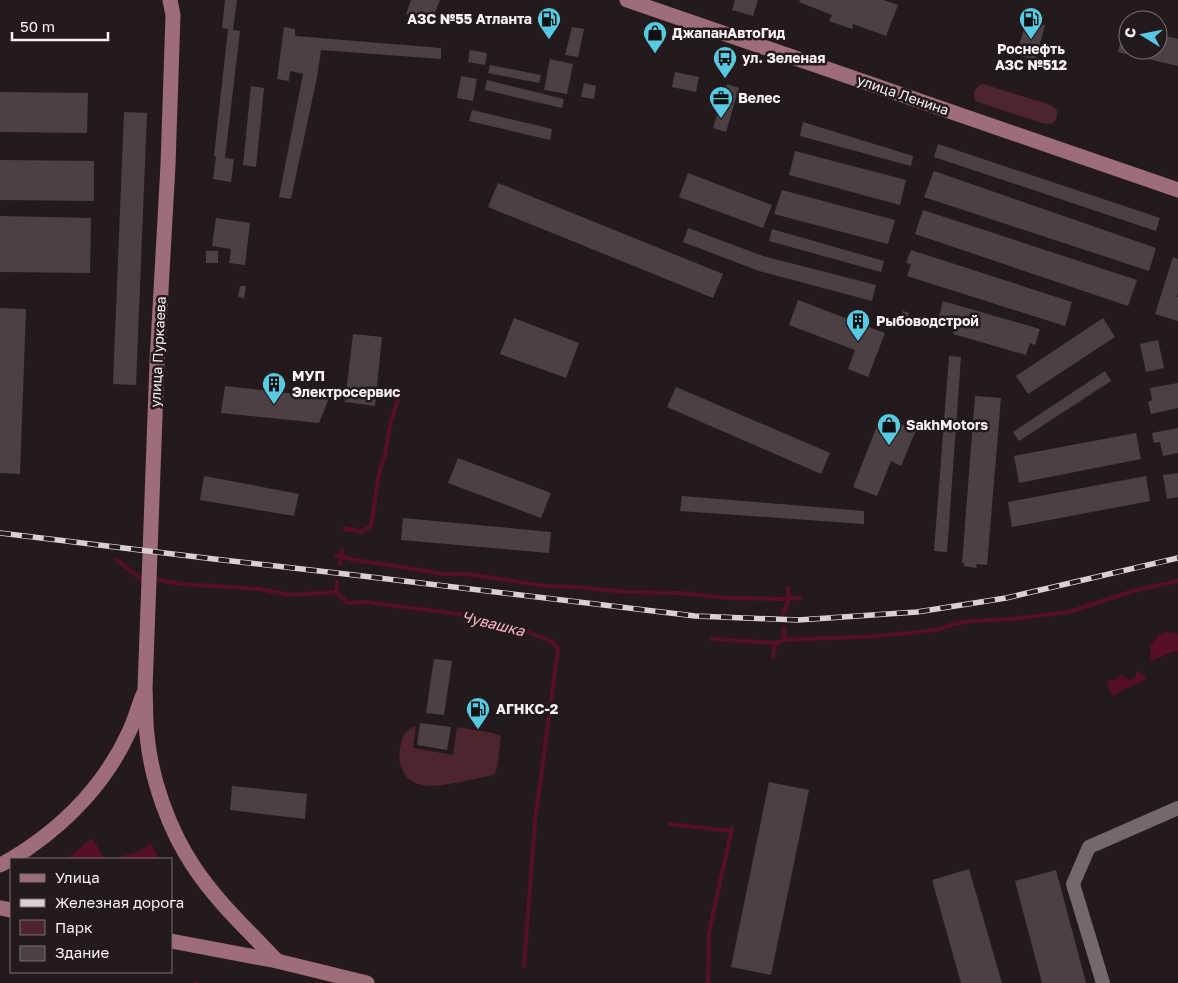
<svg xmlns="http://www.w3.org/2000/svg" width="1178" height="983" font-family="'Golos Text',sans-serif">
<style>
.green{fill:#4e242f}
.water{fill:#570f28}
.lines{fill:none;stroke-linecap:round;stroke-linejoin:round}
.stream{stroke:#570f28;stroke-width:4}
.building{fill:#4c4043}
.minor{stroke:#75686a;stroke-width:14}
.secondary{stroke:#9e6d79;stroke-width:15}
.rail-casing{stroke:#d8d0d1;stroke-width:5.5}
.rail{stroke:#241a1c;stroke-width:4;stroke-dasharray:11;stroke-linecap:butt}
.labels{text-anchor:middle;stroke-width:5;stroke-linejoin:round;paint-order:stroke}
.poi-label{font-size:14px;font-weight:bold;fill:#f9f1f2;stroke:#241a1c;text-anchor:start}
.street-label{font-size:14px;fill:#f9f1f2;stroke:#241a1c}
.water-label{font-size:15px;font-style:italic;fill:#f9b5c3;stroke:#241a1c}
</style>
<rect width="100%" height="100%" fill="#241a1c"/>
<g class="green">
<path d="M 983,84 L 1051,105 L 1057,110 L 1057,117 L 1053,123 L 1045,124 L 977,102 C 971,95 974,87 983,84 Z"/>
<path d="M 416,726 L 413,748 L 453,755 L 457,727 L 493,733 L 501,736 L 497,768 L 494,775 C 476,778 439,789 422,785 C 405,782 397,766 400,750 C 401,738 405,730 416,726 Z"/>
</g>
<g class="water">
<polygon points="1166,632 1178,634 1178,651 1170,653 1151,661 1150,646 1160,634"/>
<polygon points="1136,671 1144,675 1146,679 1121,691 1115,696 1111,694 1107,681 1115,680 1121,674 1122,676 1130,680 1136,677"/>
<polygon points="92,838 105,859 67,859"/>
<polygon points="150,843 159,859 112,859 140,851"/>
</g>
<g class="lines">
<g class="stream">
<polyline points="345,530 345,528 361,532 371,526 379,473 385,455 390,425 400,393"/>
<polyline points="336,555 354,560 390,565 443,574 467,574 545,586 576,587 626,592 679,593 729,598 783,599 800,598"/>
<polyline points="116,559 140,578 145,578"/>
<polyline points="340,564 342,550"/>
<polyline points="152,579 182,584 260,589 290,595 336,592 348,603 366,602 466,615 520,629 553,642 558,649 535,821 524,966"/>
<polyline points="336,592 337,582"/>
<polyline points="783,614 789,599 788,587"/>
<polyline points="784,628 784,640"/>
<polyline points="712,639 775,643"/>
<polyline points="773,657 775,643 784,640 879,636 910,633 941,629 950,625 971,621 1011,619 1069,612 1133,591 1178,581"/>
<polyline points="669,824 732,831"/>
<polyline points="195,983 196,983"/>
<polyline points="708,983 709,932 732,828"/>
</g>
</g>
<g class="building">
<polygon points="225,0 237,0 233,30 240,31 225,158 234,159 231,182 213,179 216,157 214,156 228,29 222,28"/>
<polygon points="411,0 440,0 431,23 406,14"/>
<polygon points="735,0 758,0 753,16 732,10"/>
<polygon points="800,0 883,0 898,5 886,36 853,24 852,29 829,21 832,15 799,2"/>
<polygon points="1034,12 1044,15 1041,24 1045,26 1035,60 1016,55 1027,20 1031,21"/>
<polygon points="1124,26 1128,27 1128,50 1158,50 1158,34 1178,39 1178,66 1118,52"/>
<polygon points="284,27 295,29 295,36 441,48 441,59 321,50 317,77 291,199 279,197 303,74 290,71 289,81 277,79"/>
<polygon points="572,27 584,29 578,57 565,55"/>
<polygon points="470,50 487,53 485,65 468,62"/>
<polygon points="550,59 573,64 567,94 544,90"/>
<polygon points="490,65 541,75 539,83 488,73"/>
<polygon points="675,72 699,77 696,92 672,87"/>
<polygon points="461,76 477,79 473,101 457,98"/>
<polygon points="487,80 564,99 562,108 485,90"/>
<polygon points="584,83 596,86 594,99 581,97"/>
<polygon points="727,84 739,88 726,132 713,128"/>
<polygon points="251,86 264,88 256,167 243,165"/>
<polygon points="0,92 88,93 87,133 0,132"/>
<polygon points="472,110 552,129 550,140 469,121"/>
<polygon points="124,112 147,113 136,385 113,384"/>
<polygon points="803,122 913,156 911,166 800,136"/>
<polygon points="938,144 1160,218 1156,231 934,157"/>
<polygon points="795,151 906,180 900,205 789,175"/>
<polygon points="0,160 94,161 94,201 0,200"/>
<polygon points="934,171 1156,248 1149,271 924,197"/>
<polygon points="688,173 772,205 763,228 679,197"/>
<polygon points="498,183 723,274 713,298 488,207"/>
<polygon points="782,190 895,220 888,244 774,214"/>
<polygon points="923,210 1137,280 1128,306 915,234"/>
<polygon points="0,216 91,218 90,273 0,272"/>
<polygon points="216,218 250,223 245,265 229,263 231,249 212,246"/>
<polygon points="688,228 763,256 876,285 872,301 759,271 683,242"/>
<polygon points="772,229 884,261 881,272 769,241"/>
<polygon points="911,250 1072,302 1065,326 907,276 911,264 906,263"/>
<rect x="206" y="251" width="12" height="12"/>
<polygon points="1173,257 1178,259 1178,292 1177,297 1178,297 1178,321 1155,314"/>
<polygon points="240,286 246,286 244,298 238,297"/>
<polygon points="798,300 885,333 868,377 848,369 855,350 789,325"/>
<polygon points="943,301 1040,329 1035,345 1030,343 1026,355 953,334 957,321 939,316"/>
<polygon points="0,308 26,309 20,474 0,473"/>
<polygon points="903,311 909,313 907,319 901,317"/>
<polygon points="514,318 579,343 566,378 500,354"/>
<polygon points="1103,318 1115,337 1028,394 1016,376"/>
<polygon points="353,334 382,337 375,406 345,402"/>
<polygon points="1158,340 1164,368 1146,372 1140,344"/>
<polygon points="949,356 961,357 947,552 934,551"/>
<polygon points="1105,371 1111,381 1019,441 1013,432"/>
<polygon points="1178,383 1178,408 1151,414 1148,402 1152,400 1150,388"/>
<polygon points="225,386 329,398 319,423 221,413"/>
<polygon points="676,387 830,453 821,474 667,407"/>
<polygon points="975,396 1001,398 987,565 976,564 977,568 964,566 964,563 962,563"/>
<polygon points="881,416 916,430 901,466 891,461 877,496 853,487"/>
<polygon points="1178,428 1178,453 1163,456 1160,442 1154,443 1152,433"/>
<polygon points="1136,433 1141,459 1019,483 1014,456"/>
<polygon points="458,458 551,493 541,518 448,483"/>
<polygon points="1178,473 1178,497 1167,499 1163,475"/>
<polygon points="204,476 299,494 294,516 200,500"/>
<polygon points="1146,476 1150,501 1012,527 1008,502"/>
<polygon points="682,496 864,511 864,524 680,511"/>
<polygon points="403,518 551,532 549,553 401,540"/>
<polygon points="434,659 452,661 444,715 426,713"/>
<polygon points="420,723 451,727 447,750 417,745"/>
<polygon points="769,782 809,790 771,975 731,967"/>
<polygon points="232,786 307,794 305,819 230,810"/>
<polygon points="969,869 1002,983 961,983 932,880"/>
<polygon points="1056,870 1086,983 1042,983 1015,881"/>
</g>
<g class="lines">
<polyline class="minor" points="1103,983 1073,884 1089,847 1178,808"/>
<g class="secondary">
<path d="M 170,0 L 173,15 L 168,165 L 157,362 L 145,689 C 146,704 145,720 147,735 C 151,779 169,830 194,867 C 217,902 249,931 277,961"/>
<polyline points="627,0 1178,190"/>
<path d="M 0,865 C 9,861 18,855 27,849 C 70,820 107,780 129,732 C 135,720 138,707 143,695"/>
<polyline points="0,908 11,910"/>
<polyline points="171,941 277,961 367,983"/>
</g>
<g class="rail-casing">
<polyline id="rail" points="0,533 214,559 354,575 695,616 798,620 917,612 1006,598 1178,558"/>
</g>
<use href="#rail" class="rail"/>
</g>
<defs>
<g id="fuel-pin" transform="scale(1.25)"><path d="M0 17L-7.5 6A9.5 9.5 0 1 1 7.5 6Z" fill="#57c9e2" stroke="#241a1c"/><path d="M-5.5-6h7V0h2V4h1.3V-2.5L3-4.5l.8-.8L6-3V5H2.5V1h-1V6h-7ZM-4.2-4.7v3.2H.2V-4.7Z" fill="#111"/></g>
<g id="shop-pin" transform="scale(1.25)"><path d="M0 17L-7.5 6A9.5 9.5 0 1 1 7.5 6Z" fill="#57c9e2" stroke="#241a1c"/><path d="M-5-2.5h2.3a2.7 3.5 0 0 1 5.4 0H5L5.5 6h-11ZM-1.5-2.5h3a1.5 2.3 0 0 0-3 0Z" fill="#111"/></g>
<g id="bus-pin" transform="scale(1.25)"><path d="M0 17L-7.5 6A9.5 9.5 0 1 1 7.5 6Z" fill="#57c9e2" stroke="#241a1c"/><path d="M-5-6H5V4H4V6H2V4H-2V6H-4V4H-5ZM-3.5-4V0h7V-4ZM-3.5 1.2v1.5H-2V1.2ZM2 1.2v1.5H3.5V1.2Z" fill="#111"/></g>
<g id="office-pin" transform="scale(1.25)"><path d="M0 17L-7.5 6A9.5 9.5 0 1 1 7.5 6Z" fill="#57c9e2" stroke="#241a1c"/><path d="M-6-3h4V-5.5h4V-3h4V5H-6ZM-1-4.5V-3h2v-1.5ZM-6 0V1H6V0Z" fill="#111"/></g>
<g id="building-pin" transform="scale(1.25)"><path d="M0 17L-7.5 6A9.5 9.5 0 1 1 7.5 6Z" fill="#57c9e2" stroke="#241a1c"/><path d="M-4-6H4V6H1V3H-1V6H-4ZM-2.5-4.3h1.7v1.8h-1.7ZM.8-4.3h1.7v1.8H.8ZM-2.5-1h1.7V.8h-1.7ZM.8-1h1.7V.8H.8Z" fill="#111"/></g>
</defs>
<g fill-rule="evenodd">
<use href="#fuel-pin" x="549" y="19"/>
<use href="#fuel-pin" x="1031" y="19"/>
<use href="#shop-pin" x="655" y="33"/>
<use href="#bus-pin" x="725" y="58"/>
<use href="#office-pin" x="721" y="98"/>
<use href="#building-pin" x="858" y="321"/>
<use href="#building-pin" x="274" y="384"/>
<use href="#shop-pin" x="889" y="425"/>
<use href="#fuel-pin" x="478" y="709"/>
</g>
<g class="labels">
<g class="poi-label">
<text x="532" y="24" text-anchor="end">АЗС №55 Атланта</text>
<text x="672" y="38">ДжапанАвтоГид</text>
<text x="1031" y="54" text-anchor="middle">Роснефть<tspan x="1031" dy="16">АЗС №512</tspan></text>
<text x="742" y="63">ул. Зеленая</text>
<text x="738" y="103">Велес</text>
<text x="876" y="326">Рыбоводстрой</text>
<text x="292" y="381">МУП<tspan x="292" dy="16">Электросервис</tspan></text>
<text x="906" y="430">SakhMotors</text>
<text x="496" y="714">АГНКС-2</text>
</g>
<g class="street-label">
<text transform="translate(903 95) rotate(19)" y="5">улица Ленина</text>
<text transform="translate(158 352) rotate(-87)" y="5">улица Пуркаева</text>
</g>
<g class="water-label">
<text transform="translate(493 624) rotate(14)" y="5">Чувашка</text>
</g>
</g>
<rect x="10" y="858" width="162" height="115" fill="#241a1c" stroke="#797072"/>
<rect x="20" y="874" width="25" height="8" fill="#9e6d79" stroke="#797072"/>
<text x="55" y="883" font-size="15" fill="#f9f1f2">Улица</text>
<rect x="20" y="899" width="25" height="8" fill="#d8d0d1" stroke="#797072"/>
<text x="55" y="908" font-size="15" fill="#f9f1f2">Железная дорога</text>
<rect x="20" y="920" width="25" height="15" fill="#4e242f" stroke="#797072"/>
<text x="55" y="933" font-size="15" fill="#f9f1f2">Парк</text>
<rect x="20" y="946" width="25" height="15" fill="#4c4043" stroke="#797072"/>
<text x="55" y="958" font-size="15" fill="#f9f1f2">Здание</text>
<g transform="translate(1143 35) rotate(280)"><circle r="24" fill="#241a1c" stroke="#797072"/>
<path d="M0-4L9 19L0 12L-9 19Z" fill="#57c9e2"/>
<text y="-8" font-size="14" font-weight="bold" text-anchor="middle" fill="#f9f1f2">С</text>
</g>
<path d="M12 32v8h96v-8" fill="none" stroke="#f9f1f2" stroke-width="2.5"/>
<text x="20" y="32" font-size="15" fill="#f9f1f2" stroke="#241a1c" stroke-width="4" paint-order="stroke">50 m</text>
</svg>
